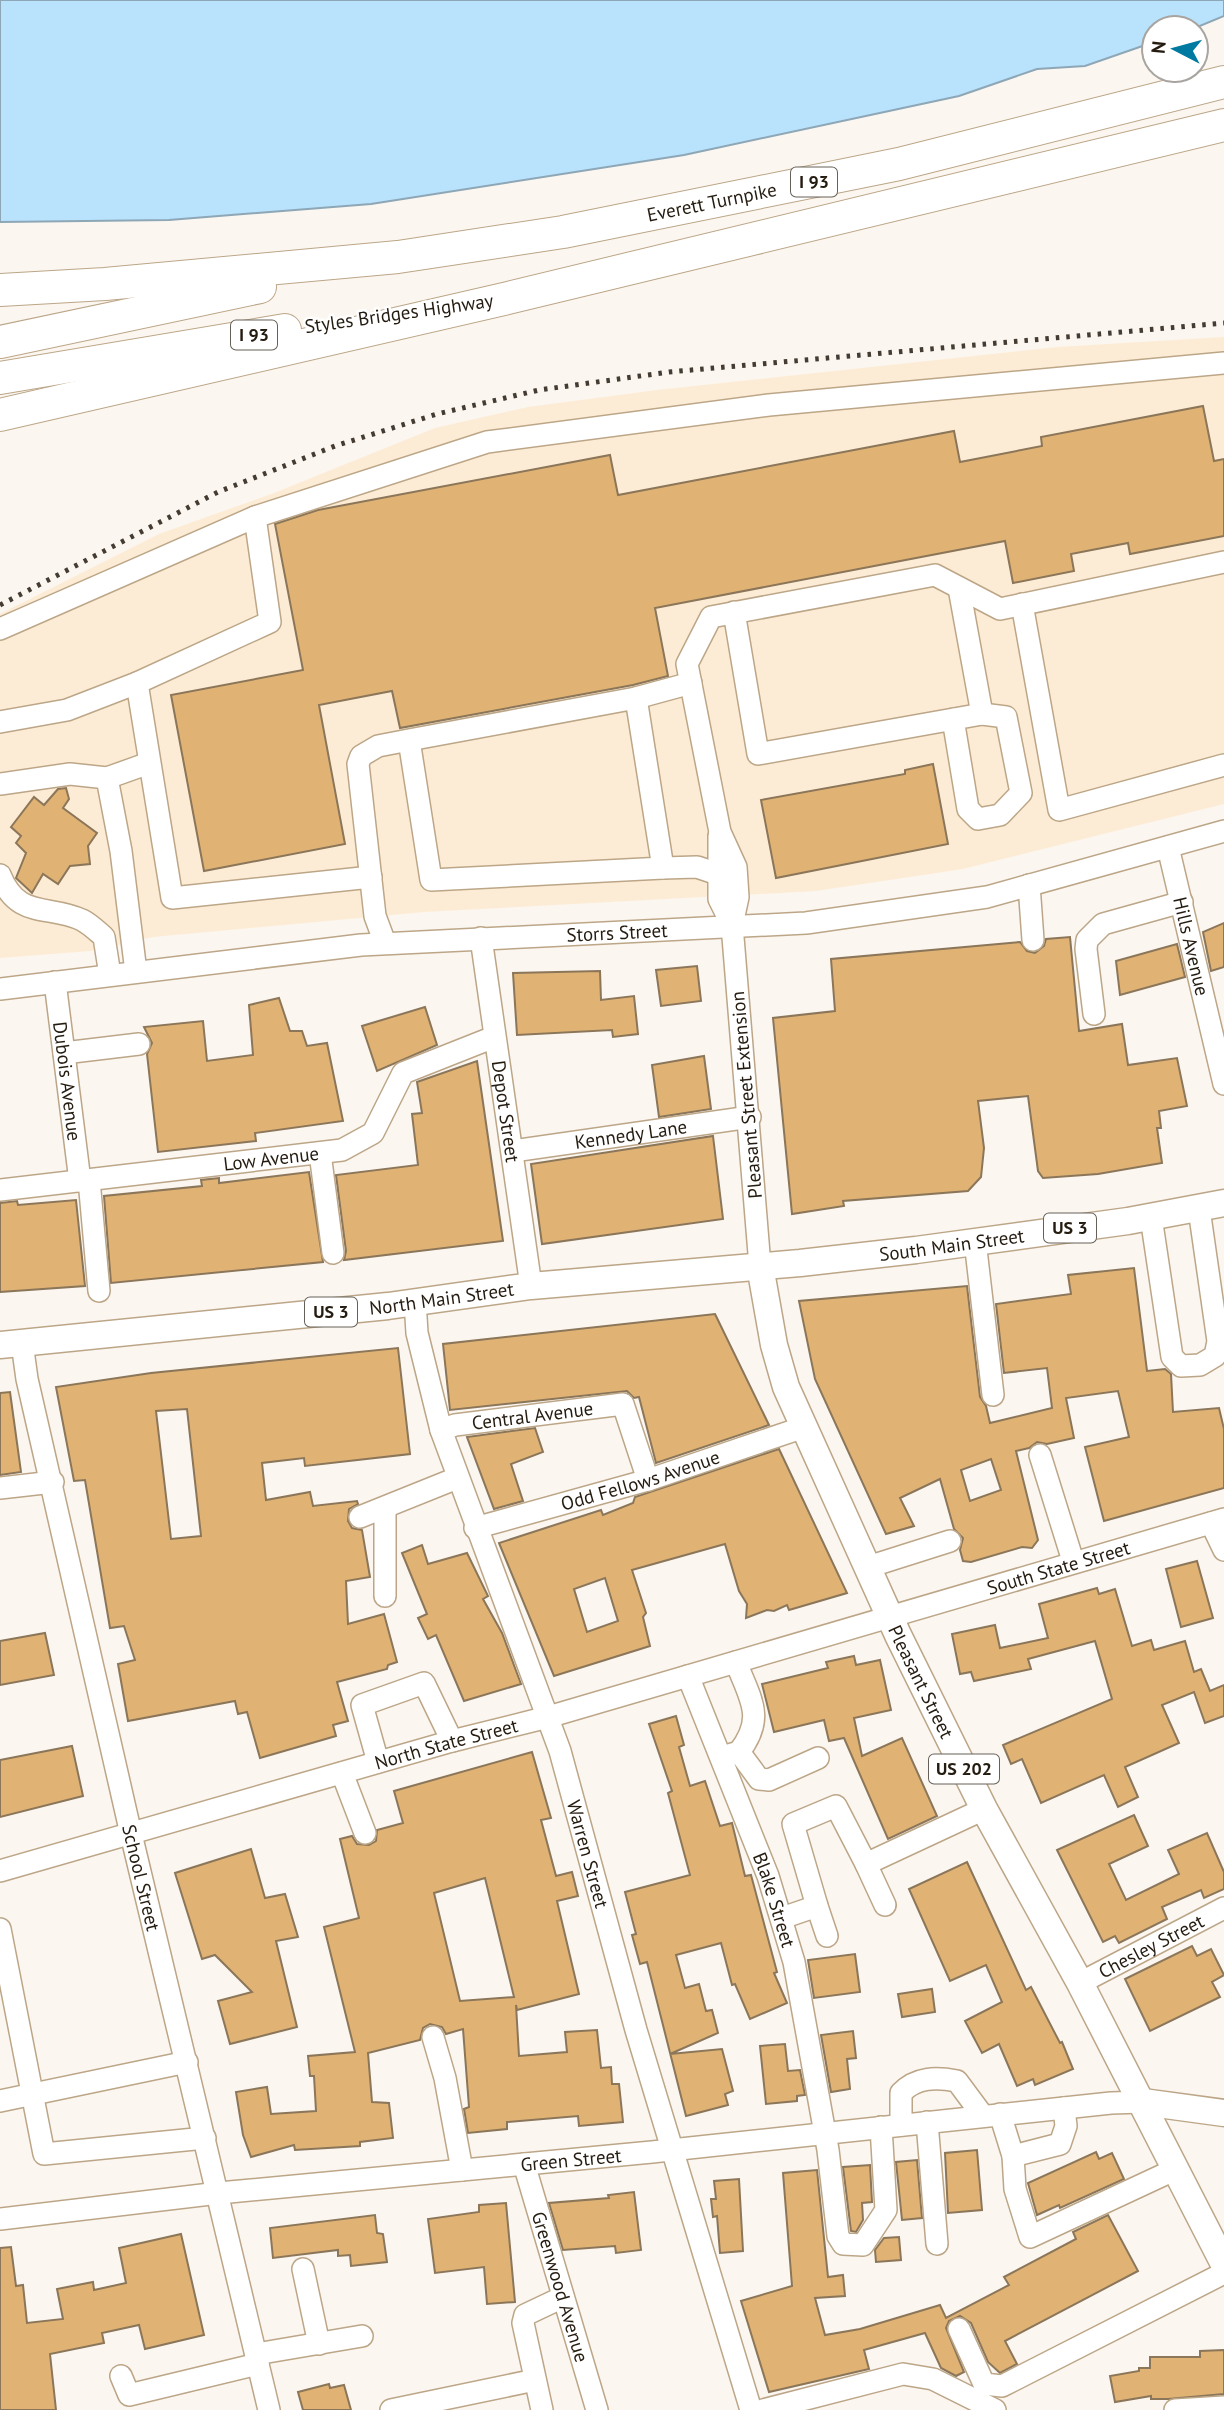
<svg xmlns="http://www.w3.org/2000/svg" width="1224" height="2410" font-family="'PT Sans',sans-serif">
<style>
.built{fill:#fdecd5}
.water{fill:#b9e2fd;stroke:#8da7b6;stroke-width:2}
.building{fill:#e0b375;stroke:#8b7659;stroke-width:2;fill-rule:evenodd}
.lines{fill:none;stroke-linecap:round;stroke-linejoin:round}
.minor-casing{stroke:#bca687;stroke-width:24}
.major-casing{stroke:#bca687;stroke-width:29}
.highway-casing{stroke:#bca687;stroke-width:34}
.minor{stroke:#fff;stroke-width:21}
.major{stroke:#fff;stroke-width:26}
.highway{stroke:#fff;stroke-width:32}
.rail{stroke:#443c32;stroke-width:5;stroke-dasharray:3.5 7;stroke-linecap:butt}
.labels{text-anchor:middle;stroke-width:5;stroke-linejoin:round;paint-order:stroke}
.shield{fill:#fff;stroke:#666058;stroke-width:2}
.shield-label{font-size:18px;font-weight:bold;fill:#251c11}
.street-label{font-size:19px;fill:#251c11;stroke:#fff}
</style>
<rect width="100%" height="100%" fill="#fbf6f0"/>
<polygon class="built" points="1224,337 1224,804 963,869 816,891 424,912 153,937 90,951 0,958 0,614 159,534 274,493 435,428 528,407 657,390 1057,347"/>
<polygon class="water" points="0,0 1224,0 1224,16 1195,28 1154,28 1154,42 1085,66 1037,69 959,96 684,155 371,204 169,220 0,222"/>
<g class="building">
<polygon points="1203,406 1214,461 1224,459 1224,536 1130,554 1128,543 1071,554 1074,571 1013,583 1005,541 655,608 668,676 633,685 400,728 392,691 319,705 345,844 204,871 171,695 303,670 275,524 318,510 610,455 618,495 954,431 960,462 1042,446 1041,437"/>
<polygon points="933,764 948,844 776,878 761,800 905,774 905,770"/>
<polygon points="66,788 69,799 63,808 97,833 88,846 90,864 70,866 58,884 43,874 32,893 16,878 26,853 16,843 21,836 11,827 34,797 44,805 58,789"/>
<polygon points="1224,923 1224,967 1211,971 1203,932"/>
<polygon points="1070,937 1079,1031 1122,1024 1128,1065 1177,1058 1187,1106 1159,1111 1161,1128 1157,1128 1162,1163 1098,1174 1043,1178 1038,1171 1028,1096 978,1101 984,1148 981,1177 968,1191 843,1201 844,1206 792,1214 773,1018 835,1011 831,959 1020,942 1027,951 1035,953 1044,946 1046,939"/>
<polygon points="1177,944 1185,977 1120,995 1116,961"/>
<polygon points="697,966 701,1001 661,1006 656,970"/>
<polygon points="600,971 601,1000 634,996 638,1034 613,1037 612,1030 517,1035 513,973"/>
<polygon points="279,998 290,1031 302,1031 307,1046 327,1043 343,1121 255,1133 256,1141 158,1152 147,1054 152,1043 144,1027 203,1021 207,1061 253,1055 249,1005"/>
<polygon points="425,1007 437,1045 377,1071 362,1026"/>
<polygon points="704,1056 711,1109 659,1117 652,1065"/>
<polygon points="477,1061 503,1241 344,1260 346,1251 336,1175 418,1165 412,1114 422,1113 417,1082"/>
<polygon points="713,1136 723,1219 542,1244 531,1164"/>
<polygon points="309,1172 323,1262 111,1283 104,1196 202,1186 201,1180 219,1178 219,1183"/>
<polygon points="76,1200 85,1286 0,1292 0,1203 17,1201 18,1205"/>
<path d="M 1134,1268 L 1147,1371 L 1165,1369 L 1171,1374 L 1173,1412 L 1219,1408 L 1224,1429 L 1224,1488 L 1104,1521 L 1085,1447 L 1129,1437 L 1118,1391 L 1066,1398 L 1074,1438 L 1047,1444 L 1037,1442 L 1029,1448 L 1016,1451 L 1038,1540 L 1032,1548 L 1022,1547 L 971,1562 L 963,1561 L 960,1550 L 963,1538 L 954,1529 L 940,1479 L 900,1498 L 914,1526 L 886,1534 L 815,1379 L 799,1301 L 967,1286 L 980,1397 L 986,1406 L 990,1423 L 1052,1408 L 1047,1368 L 1004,1373 L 996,1304 L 1071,1294 L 1068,1275 ZM 991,1459 L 1001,1490 L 970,1501 L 961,1470 Z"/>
<polygon points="715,1314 769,1425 656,1463 639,1397 634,1398 627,1391 450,1410 443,1344"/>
<path d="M 398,1348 L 410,1454 L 305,1466 L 304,1458 L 262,1463 L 266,1500 L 310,1492 L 313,1506 L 357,1501 L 358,1504 L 349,1509 L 348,1521 L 352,1528 L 362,1530 L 370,1577 L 346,1581 L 348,1624 L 384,1614 L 397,1662 L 388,1665 L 387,1669 L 337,1682 L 348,1721 L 333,1725 L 336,1736 L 260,1758 L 247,1712 L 238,1714 L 235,1701 L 128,1721 L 118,1664 L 135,1660 L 124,1626 L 110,1628 L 85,1480 L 74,1481 L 56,1387 L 151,1373 ZM 187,1409 L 201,1536 L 171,1539 L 156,1411 Z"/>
<polygon points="10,1392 21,1472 0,1475 0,1393"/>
<polygon points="535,1428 543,1452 511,1464 523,1501 494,1509 467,1437"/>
<path d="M 779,1449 L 847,1593 L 789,1610 L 787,1605 L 774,1611 L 767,1610 L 746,1618 L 747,1604 L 739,1591 L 725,1544 L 632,1570 L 646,1613 L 643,1617 L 650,1646 L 554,1676 L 499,1543 L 601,1510 L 603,1515 L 633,1503 L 635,1497 ZM 605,1578 L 618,1621 L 587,1632 L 574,1589 Z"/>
<polygon points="422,1545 428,1564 467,1553 488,1596 483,1599 502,1633 521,1684 464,1701 436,1635 428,1639 418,1618 427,1614 402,1553"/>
<polygon points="1197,1561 1213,1618 1181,1627 1166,1569"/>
<polygon points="1097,1588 1099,1594 1115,1589 1132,1646 1151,1640 1154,1650 1185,1641 1194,1672 1201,1669 1210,1691 1224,1685 1224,1716 1205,1723 1194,1692 1162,1705 1179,1743 1125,1767 1138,1797 1118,1807 1104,1775 1041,1803 1022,1759 1011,1764 1003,1745 1112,1699 1095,1641 1028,1659 1031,1669 974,1681 971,1672 960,1674 952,1634 995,1625 1000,1648 1048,1638 1039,1604"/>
<polygon points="45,1633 54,1675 0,1685 0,1641"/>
<polygon points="854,1656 856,1665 880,1660 891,1710 854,1718 862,1756 902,1738 937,1816 888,1839 844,1738 829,1741 824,1720 774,1732 762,1684 828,1668 826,1662"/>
<polygon points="676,1716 684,1745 679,1747 690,1786 705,1781 720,1826 732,1823 745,1876 751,1875 777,1972 774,1973 787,2003 750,2019 735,1984 732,1985 721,1943 676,1955 685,1988 699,1984 706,2011 712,2010 718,2033 670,2054 722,2049 733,2091 725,2094 728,2105 686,2116 647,1962 640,1964 632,1935 636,1934 625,1892 690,1875 668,1793 672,1791 649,1724"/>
<polygon points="72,1746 83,1796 0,1817 0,1760"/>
<path d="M 532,1752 L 551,1818 L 541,1820 L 556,1876 L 572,1872 L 578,1896 L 557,1901 L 579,1994 L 517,2010 L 516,2005 L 519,2056 L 567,2052 L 565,2032 L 597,2030 L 601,2068 L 611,2067 L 612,2084 L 619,2084 L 623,2122 L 579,2126 L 578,2116 L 507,2122 L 507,2129 L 468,2133 L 464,2109 L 469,2107 L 463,2029 L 446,2034 L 442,2027 L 430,2024 L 423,2028 L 420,2040 L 368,2053 L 372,2102 L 389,2103 L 393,2138 L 360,2142 L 360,2146 L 295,2150 L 294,2145 L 251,2157 L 243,2135 L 236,2092 L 267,2087 L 271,2114 L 316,2111 L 314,2076 L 310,2076 L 308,2056 L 355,2052 L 324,1927 L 359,1918 L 340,1839 L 352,1836 L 357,1844 L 369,1845 L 376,1841 L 377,1830 L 403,1823 L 394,1791 ZM 485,1878 L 514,1997 L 460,2001 L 434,1893 Z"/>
<polygon points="1134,1815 1148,1846 1109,1864 1126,1900 1179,1874 1168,1850 1207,1833 1224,1872 1224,1889 1204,1898 1201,1890 1162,1907 1167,1919 1119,1943 1115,1936 1103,1942 1057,1850"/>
<polygon points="251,1849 265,1898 285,1894 298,1937 276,1941 297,2027 230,2044 218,2001 252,1992 215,1955 202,1959 175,1873"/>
<polygon points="967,1862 1026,1990 1031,1987 1060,2043 1062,2042 1073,2069 1035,2085 1033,2079 1017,2086 999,2044 982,2053 965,2021 1002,2002 986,1965 950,1981 909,1889"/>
<polygon points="1192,1946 1197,1956 1211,1949 1224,1975 1212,1982 1220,1997 1150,2031 1125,1979"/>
<polygon points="855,1954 860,1992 814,1998 808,1960"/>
<polygon points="932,1989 935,2012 902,2017 898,1994"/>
<polygon points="853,2031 856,2058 847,2059 850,2089 831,2092 821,2035"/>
<polygon points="785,2044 788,2071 800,2070 805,2095 797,2096 797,2101 766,2104 760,2046"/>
<polygon points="977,2150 982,2210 948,2213 945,2153"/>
<polygon points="1096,2152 1099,2159 1112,2153 1124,2179 1060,2208 1059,2205 1037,2215 1028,2183"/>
<polygon points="917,2160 922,2218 902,2220 896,2162"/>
<polygon points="870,2165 872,2202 862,2203 863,2220 856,2232 851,2231 843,2167"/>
<polygon points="817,2170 828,2277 843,2275 845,2296 815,2298 825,2335 860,2329 940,2305 946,2318 1009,2285 1004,2277 1076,2239 1073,2232 1108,2215 1138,2271 1005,2341 1017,2364 1000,2373 988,2362 971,2323 960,2316 949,2321 946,2328 964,2372 956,2376 941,2368 925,2333 864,2350 869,2369 769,2392 741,2301 792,2286 783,2173"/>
<polygon points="739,2179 743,2251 720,2253 717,2216 713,2217 711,2199 716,2199 714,2181"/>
<polygon points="634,2192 641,2250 616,2253 615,2246 563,2250 549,2203 609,2198 608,2195"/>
<polygon points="506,2203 515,2302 487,2304 484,2267 435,2273 428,2219 479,2212 479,2205"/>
<polygon points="375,2215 377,2233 383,2234 387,2262 351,2266 350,2255 338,2256 338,2250 273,2258 270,2228"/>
<polygon points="181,2234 204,2335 145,2349 139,2325 102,2333 104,2343 50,2354 56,2410 0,2410 0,2248 11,2247 16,2286 23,2285 27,2323 63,2319 57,2289 93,2282 94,2290 126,2283 119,2248"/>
<polygon points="899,2237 901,2260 876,2262 875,2250 884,2238"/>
<polygon points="1224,2350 1224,2394 1168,2399 1151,2399 1151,2396 1115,2402 1110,2376 1139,2371 1139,2368 1150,2368 1150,2357 1200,2357 1200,2351"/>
<polygon points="329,2384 330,2388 344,2385 351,2410 303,2410 298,2392"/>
</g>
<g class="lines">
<g class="minor-casing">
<g id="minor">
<polyline points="255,517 487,442 769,405 1224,363"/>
<polyline points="959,588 982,714"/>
<polyline points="1022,604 1059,810 1224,765"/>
<polyline points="734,612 758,754 982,714 1006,717 1021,793 1000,815 978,819 968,809 953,719"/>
<polyline points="0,629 255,517 270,622 137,683"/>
<polyline points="636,698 691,683"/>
<polyline points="0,722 67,710 137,683 172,898 371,877"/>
<polyline points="107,778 149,763"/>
<polyline points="0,784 70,774 107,778 121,851 136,972"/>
<polyline points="719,836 719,899 732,925"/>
<path id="s1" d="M 1168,847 L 1224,1084"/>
<polyline points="663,868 697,867 718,874"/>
<path d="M 0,875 C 18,920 48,904 82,920 C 90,924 97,931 104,937 L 110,975"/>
<polyline points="1029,885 1033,940"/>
<path id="s2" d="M 481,938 L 531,1286"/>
<polyline points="385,943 375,916 358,764 361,756 378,746 409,740 636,698 663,868 431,880 409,740"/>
<path id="s3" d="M 55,982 L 80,1181"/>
<path id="s4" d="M 0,989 L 361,945 L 806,923 L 987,897 L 1224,831"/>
<polyline points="1094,1014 1086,949 1087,940 1103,924 1182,902"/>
<polyline points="64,1053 139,1044"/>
<path id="s5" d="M 513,1151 L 750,1117"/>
<polyline points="320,1153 333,1253"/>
<polyline points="89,1180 99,1291"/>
<path id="s6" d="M 0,1190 L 342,1150 L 373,1133 L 403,1073 L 494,1037"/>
<polyline points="1151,1217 1172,1357 1181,1366 1200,1365 1215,1356 1218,1341 1199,1209"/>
<polyline points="975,1241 993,1395"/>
<polyline points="760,1266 732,925 738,897 736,867 720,832 687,664 711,617 935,575 1000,609 1224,562"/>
<path id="s7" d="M 415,1301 L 417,1333 L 441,1430 L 560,1751 L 636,2030 L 751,2410"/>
<path id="s8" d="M 22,1343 L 27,1379 L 131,1834 L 269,2410"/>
<path id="s9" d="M 441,1430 L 455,1425 L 623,1404 L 648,1480"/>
<polyline points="1040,1455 1073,1561"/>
<polyline points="0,1488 53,1482"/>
<polyline points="385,1508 385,1596"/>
<polyline points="360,1517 457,1478"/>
<polyline points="1211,1523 1224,1550"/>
<path id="s10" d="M 475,1528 L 648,1480 L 804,1427"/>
<polyline points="868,1567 950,1541"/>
<path d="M 736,1662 C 750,1699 766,1717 739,1752"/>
<path id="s11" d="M 688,1676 L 768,1876 L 794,1962 L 828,2150 L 838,2236 L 843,2244 L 863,2245 L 886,2210 L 881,2127"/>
<polyline points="721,1757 739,1752 759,1779 769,1780 818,1758"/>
<polyline points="378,1762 362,1705 424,1683 452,1741"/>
<polyline points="342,1773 365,1833"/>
<polyline points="866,1864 885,1905"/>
<path id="s12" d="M 0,1871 L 452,1741 L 548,1717 L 1224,1519"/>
<polyline points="817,1906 827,1936"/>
<polyline points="782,1918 817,1906 793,1824 836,1806 866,1864 984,1809"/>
<polyline points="0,1929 44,2154 205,2138"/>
<path id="s13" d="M 1080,1983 L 1224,1908"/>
<polyline points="433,2037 445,2078 462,2170"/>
<polyline points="0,2101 187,2062"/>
<polyline points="1000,2114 1013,2156 1015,2189 1030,2237 1176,2169"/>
<polyline points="927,2122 937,2244"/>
<path d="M 901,2125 L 901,2093 C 916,2077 936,2077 957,2081 L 983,2116"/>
<polyline points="1013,2156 1060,2144 1066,2126 1064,2108"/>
<path id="s14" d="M 524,2164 L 597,2410"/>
<path id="s15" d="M 0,2219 L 219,2193 L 652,2152 L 1111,2103 L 1143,2102"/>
<polyline points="303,2269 319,2344"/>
<polyline points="959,2329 984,2384 1002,2386 1224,2273"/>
<polyline points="256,2354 362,2336"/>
<polyline points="121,2376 129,2395 258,2364"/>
<polyline points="391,2410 535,2380"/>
<polyline points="542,2410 523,2323 525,2315 563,2297"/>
<polyline points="763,2410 903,2374 933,2379 995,2410"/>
<polyline points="1175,2410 1224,2407"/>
</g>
</g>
<g class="major-casing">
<g id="major">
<path id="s16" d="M 760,1266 L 774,1345 L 786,1387 L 898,1635 L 984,1809 L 1080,1983 L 1224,2264"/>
<path id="s17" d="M 0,1345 L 388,1306 L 531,1286 L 800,1263 L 916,1250 L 1128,1221 L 1224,1203"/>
<polyline points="1143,2102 1224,2113"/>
</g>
</g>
<g class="highway-casing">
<g id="highway">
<path id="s18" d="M 0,290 L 105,284 L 398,257 L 563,232 L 899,164 L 1224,82"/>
<polyline points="0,342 260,287"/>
<polyline points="0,378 285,330"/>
<polyline points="0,415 508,298 1224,125"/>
</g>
</g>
<use href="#minor" class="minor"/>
<use href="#major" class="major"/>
<use href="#highway" class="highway"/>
<polyline class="rail" points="0,605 218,492 335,446 437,414 539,390 669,372 1224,323"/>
</g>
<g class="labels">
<g class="shield">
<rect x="791" y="167.5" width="46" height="29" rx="5"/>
<rect x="231" y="320.5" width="46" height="29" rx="5"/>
<rect x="1044" y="1213.5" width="52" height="29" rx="5"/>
<rect x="305" y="1297.5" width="52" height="29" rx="5"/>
<rect x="929" y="1754.5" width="70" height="29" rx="5"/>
</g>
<g class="shield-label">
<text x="814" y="188">I 93</text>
<text x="254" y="341">I 93</text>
<text x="1070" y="1234">US 3</text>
<text x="331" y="1318">US 3</text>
<text x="964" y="1775">US 202</text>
</g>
<g class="street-label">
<text dy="7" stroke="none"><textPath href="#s18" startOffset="718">Everett Turnpike</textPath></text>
<text transform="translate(399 313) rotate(-8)" y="7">Styles Bridges Highway</text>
<text dy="7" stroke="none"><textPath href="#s4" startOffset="620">Storrs Street</textPath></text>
<text dy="7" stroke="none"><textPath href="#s1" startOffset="102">Hills Avenue</textPath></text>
<text dy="7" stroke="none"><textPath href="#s3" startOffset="100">Dubois Avenue</textPath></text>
<text transform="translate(746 1095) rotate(-95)" y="7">Pleasant Street Extension</text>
<text dy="7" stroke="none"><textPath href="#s2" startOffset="175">Depot Street</textPath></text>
<text dy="7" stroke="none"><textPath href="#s5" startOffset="119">Kennedy Lane</textPath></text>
<text dy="7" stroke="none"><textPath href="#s6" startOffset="273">Low Avenue</textPath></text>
<text dy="7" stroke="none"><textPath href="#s17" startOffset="957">South Main Street</textPath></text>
<text dy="7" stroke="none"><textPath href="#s17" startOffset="444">North Main Street</textPath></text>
<text dy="7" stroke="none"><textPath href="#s9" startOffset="93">Central Avenue</textPath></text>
<text dy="7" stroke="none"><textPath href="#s10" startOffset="172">Odd Fellows Avenue</textPath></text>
<text dy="7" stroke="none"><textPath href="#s12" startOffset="1101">South State Street</textPath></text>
<text dy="7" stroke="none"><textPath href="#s16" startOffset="448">Pleasant Street</textPath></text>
<text dy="7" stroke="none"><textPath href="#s12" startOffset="464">North State Street</textPath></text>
<text dy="7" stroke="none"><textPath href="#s7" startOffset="581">Warren Street</textPath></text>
<text dy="7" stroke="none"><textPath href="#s8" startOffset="548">School Street</textPath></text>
<text dy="7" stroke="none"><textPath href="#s11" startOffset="240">Blake Street</textPath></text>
<text dy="7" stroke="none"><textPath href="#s13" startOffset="80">Chesley Street</textPath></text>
<text dy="7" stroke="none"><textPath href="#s15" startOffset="574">Green Street</textPath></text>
<text dy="7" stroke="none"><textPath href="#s14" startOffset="128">Greenwood Avenue</textPath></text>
</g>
</g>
<g transform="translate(1175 49) rotate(276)"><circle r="33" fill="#ffffff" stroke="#a8a4a0" stroke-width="2"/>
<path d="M0-5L12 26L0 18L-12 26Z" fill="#007aa1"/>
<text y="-10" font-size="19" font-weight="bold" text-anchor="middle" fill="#251c11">N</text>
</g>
</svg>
